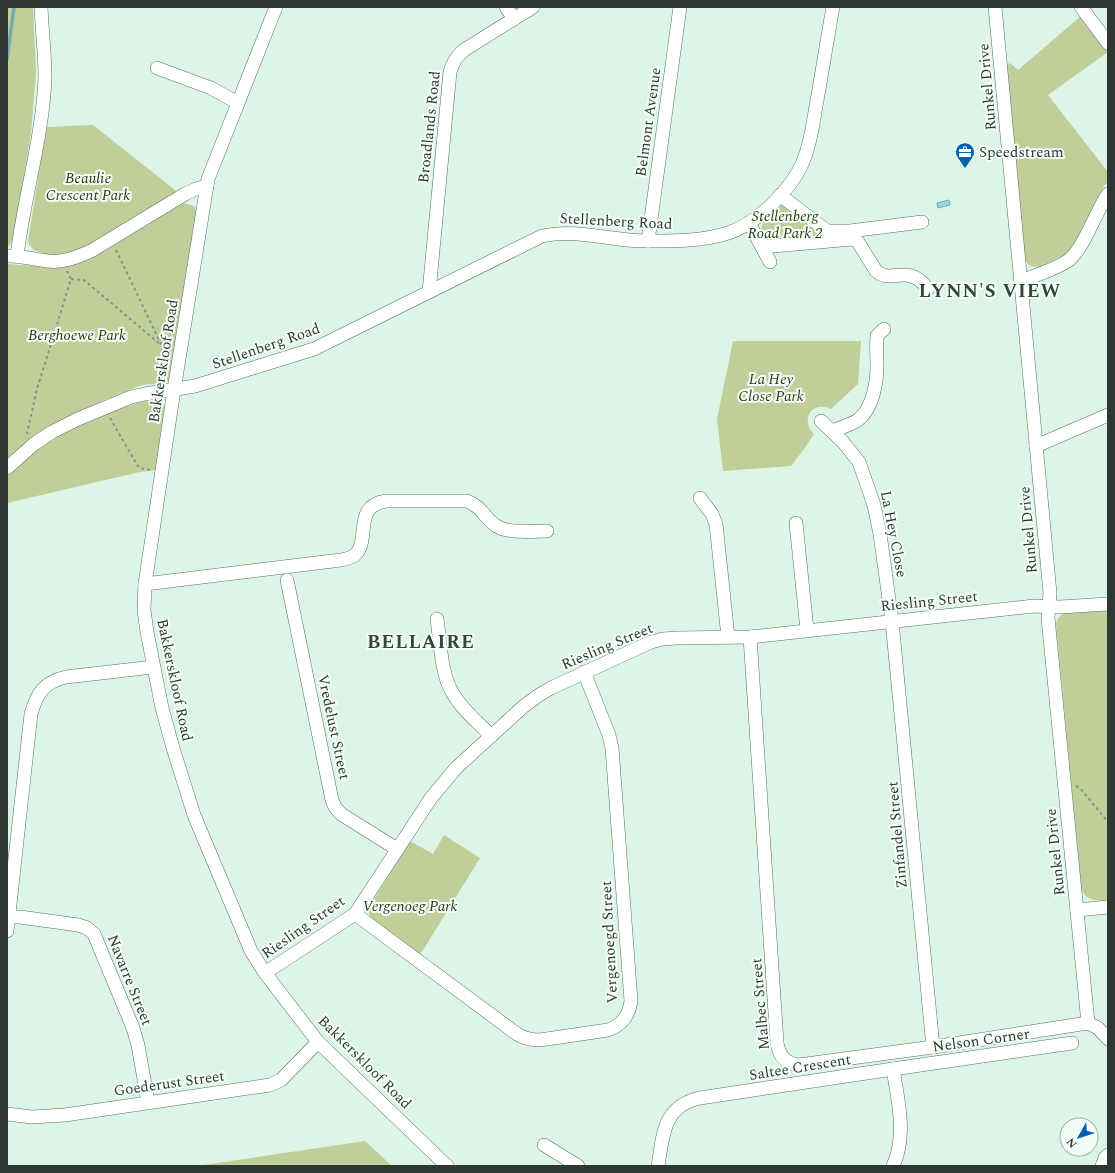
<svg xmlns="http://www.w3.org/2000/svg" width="1115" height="1173" font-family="Spectral,serif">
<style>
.green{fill:#c0cf9a}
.water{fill:#90dcdc;stroke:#73aba9}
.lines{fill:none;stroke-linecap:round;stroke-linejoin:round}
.stream{stroke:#73aba9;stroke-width:3.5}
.minor-casing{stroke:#596f62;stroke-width:14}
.path{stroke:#83958a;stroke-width:2;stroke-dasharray:3 3;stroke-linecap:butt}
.minor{stroke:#fff;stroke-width:13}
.labels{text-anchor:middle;stroke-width:4;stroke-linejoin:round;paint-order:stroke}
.street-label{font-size:15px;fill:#2e3832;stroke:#f4fef8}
.poi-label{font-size:15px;fill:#2e3832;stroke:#f4fef8;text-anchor:start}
.park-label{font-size:15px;font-style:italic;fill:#313a11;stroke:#f4fef8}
.district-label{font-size:19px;font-weight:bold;letter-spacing:1px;fill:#32463a;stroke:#f4fef8}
</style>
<rect width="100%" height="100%" fill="#dcf5e6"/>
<g class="green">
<polygon points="7,7 33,7 36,72 31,133 13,240 7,249"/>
<polygon points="1081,16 1108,52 1048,95 1108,172 1108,182 1104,186 1075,244 1068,253 1039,267 1030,266 1025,261 1006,66 1010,63 1018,70"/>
<polygon points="93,125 175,190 176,193 87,246 75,251 61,255 47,255 34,250 29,245 28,241 46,127"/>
<path d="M 783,201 L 825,238 L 767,241 C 751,227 773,211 783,201 Z"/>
<polygon points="184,203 194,206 199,216 170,379 164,383 142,385 104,400 51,428 26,443 7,458 7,264 50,267"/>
<path d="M 733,341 L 861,341 L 858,384 L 831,409 C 813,400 799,419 814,434 L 804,449 L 791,466 L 723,471 L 717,419 Z"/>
<path d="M 154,400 L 163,404 L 166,410 L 157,470 L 140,472 L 7,503 L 7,474 C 31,447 65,432 98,418 C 116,410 134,402 154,400 Z"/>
<path d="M 1108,609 L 1108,900 C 1095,901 1083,901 1081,885 L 1056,624 L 1058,618 L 1064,613 Z"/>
<polygon points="444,835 480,858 420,955 371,919 368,910 371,904 410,841 433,854"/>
<polygon points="365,1141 392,1166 197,1166"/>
</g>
<polygon class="water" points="949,200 950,205 938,208 937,203"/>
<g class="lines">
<polyline class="stream" points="7,59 14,7"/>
<g class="minor-casing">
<g id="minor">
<polyline points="276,7 208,179 174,390 145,584 144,610 147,632 162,708 173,748 194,815 251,951 265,973 318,1042 447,1166"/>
<polyline points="506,7 514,19"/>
<polyline points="995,7 1050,593 1048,618 1088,1023 1098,1028 1108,1039"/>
<polyline points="1081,7 1108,43"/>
<polyline points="157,68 211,88 238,103"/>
<polyline points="780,195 827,231 850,231 922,222"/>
<polyline points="749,223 770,262"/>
<polyline points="648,241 680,7"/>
<path d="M 762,247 L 852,239 L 858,242 L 876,271 C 892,285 908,262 928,289"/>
<path d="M 7,256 C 21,255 34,260 48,261 C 63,263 77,257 91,251 L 185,194 L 196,189 L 207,186"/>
<path d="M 17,256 C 24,196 43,137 45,77 C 45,55 42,30 41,7"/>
<path d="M 1021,281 C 1036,275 1055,270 1069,260 C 1084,248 1096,211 1108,194"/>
<path d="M 429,292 L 450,72 C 453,62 456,57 464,50 L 533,7"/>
<polyline points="821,421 843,442 859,462 874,505 880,534 892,621 933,1047"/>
<path d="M 832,431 C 840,428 850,425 858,420 C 873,408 877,383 877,365 C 877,355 876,346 877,336 L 884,329"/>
<polyline points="1036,446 1108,415"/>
<path d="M 7,468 L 34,444 L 52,432 L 78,419 L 131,397 L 145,394 L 195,386 L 314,349 L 542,236 C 580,228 613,242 650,241 C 677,241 703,241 728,233 C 757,224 794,187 804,159 C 811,142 813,123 816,106 C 822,73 827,40 833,7"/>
<polyline points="700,498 712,514 716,524 728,637"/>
<polyline points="796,523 807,630"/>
<polyline points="287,580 332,800 335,807 341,814 397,849"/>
<path d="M 145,584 L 341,560 C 346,559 351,558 355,555 C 371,540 352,506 386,501 L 467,501 C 484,508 483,517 495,525 C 506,534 533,531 547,531"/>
<path d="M 437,619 C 440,640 441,674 452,692 C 461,709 478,722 491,736"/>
<path d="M 750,637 L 777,1043 C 779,1056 786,1064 799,1065 L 933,1047 L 1088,1023"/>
<polyline points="1077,910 1108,907"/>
<path d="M 355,914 L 517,1034 C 525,1039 531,1040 540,1040 L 608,1030 C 622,1025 629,1016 631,1001 L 612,748 L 609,735 L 584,672"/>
<polyline points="8,917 20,917 78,925 87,928 94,934 133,1028 138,1045 148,1102"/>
<path d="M 7,931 L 31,714 C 37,693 44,682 66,677 L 153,667"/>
<polyline points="265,973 355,914 431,798 456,768 524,706 539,695 551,688 651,642 663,639 677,638 750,637 1034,606 1060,607 1108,604"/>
<polyline points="893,1069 1072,1043"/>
<polyline points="7,1114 32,1117 65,1115 270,1085 281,1080 318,1042"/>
<polyline points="544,1145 578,1166"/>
<path d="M 658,1166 C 663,1135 663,1106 700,1098 L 893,1069 C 898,1101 907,1136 893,1166"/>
<polyline points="1102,1166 1105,1158 1108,1155"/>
</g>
</g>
<g class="path">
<polyline points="116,250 162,346 168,353"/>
<polyline points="71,279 84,280 161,345"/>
<polyline points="110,418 139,468 151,470"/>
<polyline points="28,434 27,433 37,389 71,279 67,271"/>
<polyline points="1076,786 1080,788 1108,822"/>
</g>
<use href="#minor" class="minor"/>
</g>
<defs>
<g id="office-pin" transform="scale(1)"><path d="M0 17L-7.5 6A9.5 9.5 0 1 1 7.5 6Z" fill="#0061ad" stroke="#f4fef8"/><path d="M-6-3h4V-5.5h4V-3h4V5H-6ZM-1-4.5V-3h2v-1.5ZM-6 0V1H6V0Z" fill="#fff"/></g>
</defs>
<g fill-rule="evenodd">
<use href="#office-pin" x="965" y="152"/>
</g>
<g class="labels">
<g class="street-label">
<text transform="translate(987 87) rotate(-95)" y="5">Runkel Drive</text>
<text transform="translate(648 122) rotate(-82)" y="5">Belmont Avenue</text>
<text transform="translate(429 127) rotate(-84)" y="5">Broadlands Road</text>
<text transform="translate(616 221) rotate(3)" y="5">Stellenberg Road</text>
<text transform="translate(266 346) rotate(-19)" y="5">Stellenberg Road</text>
<text transform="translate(163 361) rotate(-81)" y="5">Bakkerskloof Road</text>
<text transform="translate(1028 530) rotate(-95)" y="5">Runkel Drive</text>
<text transform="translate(894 534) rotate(79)" y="5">La Hey Close</text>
<text transform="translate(929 601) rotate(-6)" y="5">Riesling Street</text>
<text transform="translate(607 646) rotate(-23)" y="5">Riesling Street</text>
<text transform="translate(175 680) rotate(78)" y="5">Bakkerskloof Road</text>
<text transform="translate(334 727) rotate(78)" y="5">Vredelust Street</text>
<text transform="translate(897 835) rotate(-95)" y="5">Zinfandel Street</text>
<text transform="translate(1055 852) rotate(-96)" y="5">Runkel Drive</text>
<text transform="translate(303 927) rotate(-35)" y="5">Riesling Street</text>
<text transform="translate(609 942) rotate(-93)" y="5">Vergenoegd Street</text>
<text transform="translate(130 980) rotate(68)" y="5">Navarre Street</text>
<text transform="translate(760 1004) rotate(-95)" y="5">Malbec Street</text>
<text transform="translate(981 1040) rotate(-8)" y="5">Nelson Corner</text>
<text transform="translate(365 1062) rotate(45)" y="5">Bakkerskloof Road</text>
<text transform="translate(800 1067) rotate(-9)" y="5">Saltee Crescent</text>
<text transform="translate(169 1083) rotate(-8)" y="5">Goederust Street</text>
</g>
<g class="poi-label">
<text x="979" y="157">Speedstream</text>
</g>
<g class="park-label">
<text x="88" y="183">Beaulie<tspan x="88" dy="17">Crescent Park</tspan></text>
<text x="785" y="221">Stellenberg<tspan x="785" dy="17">Road Park 2</tspan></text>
<text x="77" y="340">Berghoewe Park</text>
<text x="771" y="384">La Hey<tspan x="771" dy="17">Close Park</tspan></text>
<text x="410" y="911">Vergenoeg Park</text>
</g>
<g class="district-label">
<text x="990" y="297">LYNN'S VIEW</text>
<text x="421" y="648">BELLAIRE</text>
</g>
</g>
<rect width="1115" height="1173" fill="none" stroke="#2e3832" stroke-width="16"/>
<g transform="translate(1079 1137) rotate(231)"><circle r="19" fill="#f4fef8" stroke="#a5afa9"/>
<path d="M0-3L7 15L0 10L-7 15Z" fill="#0061ad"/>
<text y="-6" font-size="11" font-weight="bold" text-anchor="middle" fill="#2e3832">N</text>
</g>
</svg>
